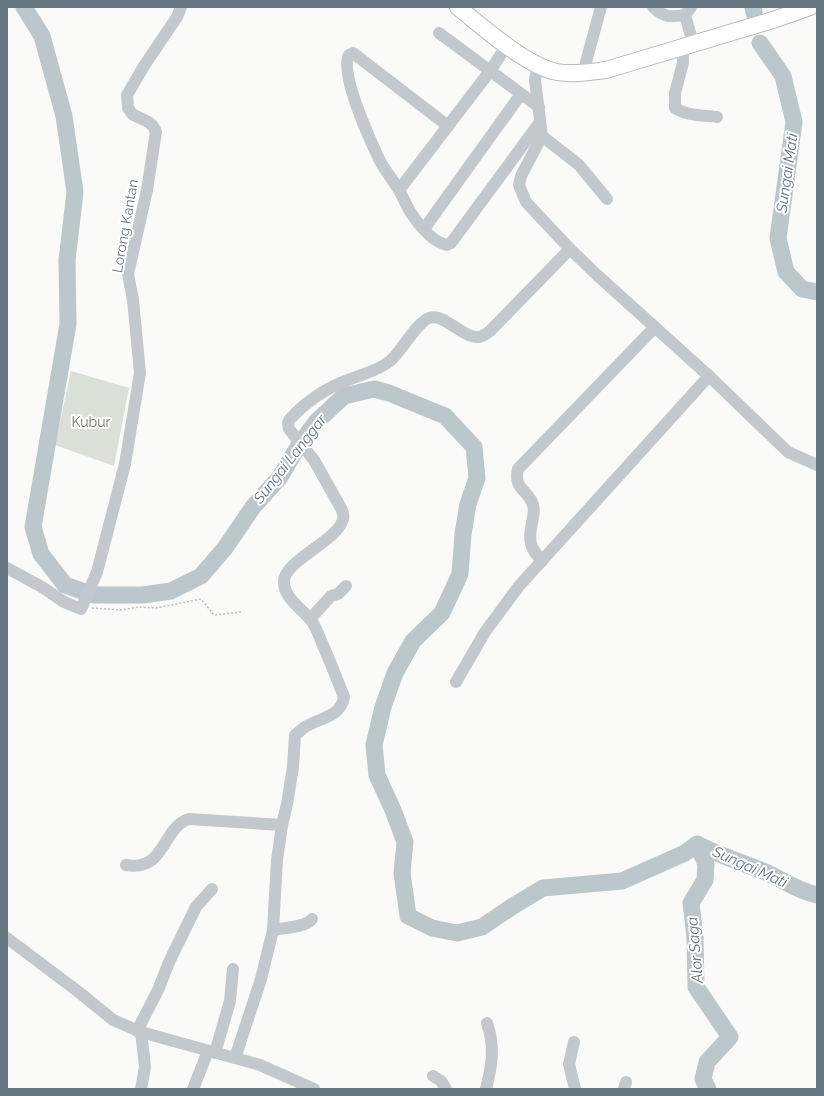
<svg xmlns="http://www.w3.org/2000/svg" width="824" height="1096" font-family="Raleway,sans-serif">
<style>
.green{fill:#dadfd7}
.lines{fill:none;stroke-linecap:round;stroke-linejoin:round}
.river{stroke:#bbc7cb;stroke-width:17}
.major-casing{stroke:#b5babe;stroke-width:18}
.path{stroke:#bbbfc2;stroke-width:1.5;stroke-dasharray:2 2;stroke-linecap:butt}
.minor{stroke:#c3c8cc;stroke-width:12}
.major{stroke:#fff;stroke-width:16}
.labels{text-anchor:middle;stroke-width:4;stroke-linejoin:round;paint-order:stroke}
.street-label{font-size:14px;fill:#657683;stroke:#fff}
.park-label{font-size:14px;fill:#687a64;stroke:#fff}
.water-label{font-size:15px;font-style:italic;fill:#60757c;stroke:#fff}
</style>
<rect width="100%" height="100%" fill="#fafaf8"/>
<polygon class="green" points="71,371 129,388 114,466 55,445"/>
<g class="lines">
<g class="river">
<path d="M 24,7 L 42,36 L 64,116 L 75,192 L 67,260 L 68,324 L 33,527 L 41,554 L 65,585 L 94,595 L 143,595 L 171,591 L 201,576 L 225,548 L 253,507 L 280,477 L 298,447 L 316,422 L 344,396 L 374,389 L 389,393 L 445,416 L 474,447 L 477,478 L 468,504 L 463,534 L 460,574 L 442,613 L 413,641 L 395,673 L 383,707 L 374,745 L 377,775 L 393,810 L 405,842 L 402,873 L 408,916 L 432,928 L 457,933 L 482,927 L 513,906 L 543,888 L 622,881 L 685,853 L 697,844 C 718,855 741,862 763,871 C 782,879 797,891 817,895"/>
<polyline points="753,7 754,13"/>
<polyline points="760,43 783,76 794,122 778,238 786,272 802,289 817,292"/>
<polyline points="697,844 706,864 705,880 691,903 695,937 696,987 730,1037 707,1062 703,1079 708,1089"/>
</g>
<g class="major-casing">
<path id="major" d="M 458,7 C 482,27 527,66 557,72 C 573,75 590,72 606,70 L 773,20 L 810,7"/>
</g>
<polyline class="path" points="92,608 121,610 139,607 156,608 201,599 214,615 241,612"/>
<g class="minor">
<path d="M 653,7 C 665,18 670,17 685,15 L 691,7"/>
<polyline points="685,15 693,43"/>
<polyline points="439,33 539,107"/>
<path d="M 678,49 L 683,57 L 683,63 L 675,93 L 675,108 C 687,116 703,115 717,117"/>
<polyline points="538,66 535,80 542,136 521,176 519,185 526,202 570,249 597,275 709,376 788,452 817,465"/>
<polyline points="583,73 601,7"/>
<path d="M 448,126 L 353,53 L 349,55 C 339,73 371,142 380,161 C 386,172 394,181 400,192 C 404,199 407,207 411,213 C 419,225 432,242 447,245 L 451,243 L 540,122"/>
<polyline points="542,136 579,165 607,199"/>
<polyline points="399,190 490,71 507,45"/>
<polyline points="424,229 521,94"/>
<path d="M 542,561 C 530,548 528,541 532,523 C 533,517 535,511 533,505 C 529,490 513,490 518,469 L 655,327"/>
<path d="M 7,568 L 42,587 L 64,602 L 81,609 L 97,572 L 125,464 L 140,373 L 133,300 L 128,274 L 147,190 L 156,132 C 152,120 142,120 132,114 L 128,108 L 127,95 L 144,66 L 177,17 L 181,7"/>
<polyline points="310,619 331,596 338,594 346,586"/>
<polyline points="456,682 485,632 519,586 709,376"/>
<path d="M 126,865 C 166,872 162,827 189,819 L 282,825"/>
<path d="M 273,930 C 283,928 307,927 312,919"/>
<polyline points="7,938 80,993 113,1020 141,1032 260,1065 314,1089"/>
<polyline points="137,1031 158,990 170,960 196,907 212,889"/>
<polyline points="574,1042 569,1064 575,1089"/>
<polyline points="215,1053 230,1001 233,969"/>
<path d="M 235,1058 L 261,979 L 273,930 L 277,860 L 282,825 L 287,804 L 293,767 L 295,735 C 298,733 302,729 305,727 C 321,717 340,718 344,697 C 337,679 330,661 322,643 C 319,635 315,625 310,619 C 301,608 284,598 284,582 C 283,561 339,540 343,519 C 344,516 343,513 342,510 L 314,460 L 289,429 L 288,423 L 290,419 C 306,402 326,388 348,380 C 362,374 378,371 390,361 C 402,351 416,323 429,318 C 445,312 466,343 482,336 C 485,335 487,333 490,331 L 570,249"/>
<polyline points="433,1076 441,1081 446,1089"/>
<polyline points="141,1089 145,1067 141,1032"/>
<polyline points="193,1089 208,1051"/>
<path d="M 486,1089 C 492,1065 495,1047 487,1023"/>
<polyline points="624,1089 626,1082"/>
</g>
<use href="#major" class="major"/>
</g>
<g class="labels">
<g class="street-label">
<text transform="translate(125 226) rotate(-80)" y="5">Lorong Kantan</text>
</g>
<g class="park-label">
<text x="91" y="427">Kubur</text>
</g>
<g class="water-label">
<text transform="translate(787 173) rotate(-82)" y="5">Sungai Mati</text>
<text transform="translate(290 459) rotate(-52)" y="5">Sungai Langgar</text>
<text transform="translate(750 867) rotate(24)" y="5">Sungai Mati</text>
<text transform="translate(695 950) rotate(-95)" y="5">Alor Saga</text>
</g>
</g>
<rect width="824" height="1096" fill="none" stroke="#657683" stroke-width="16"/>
</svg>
